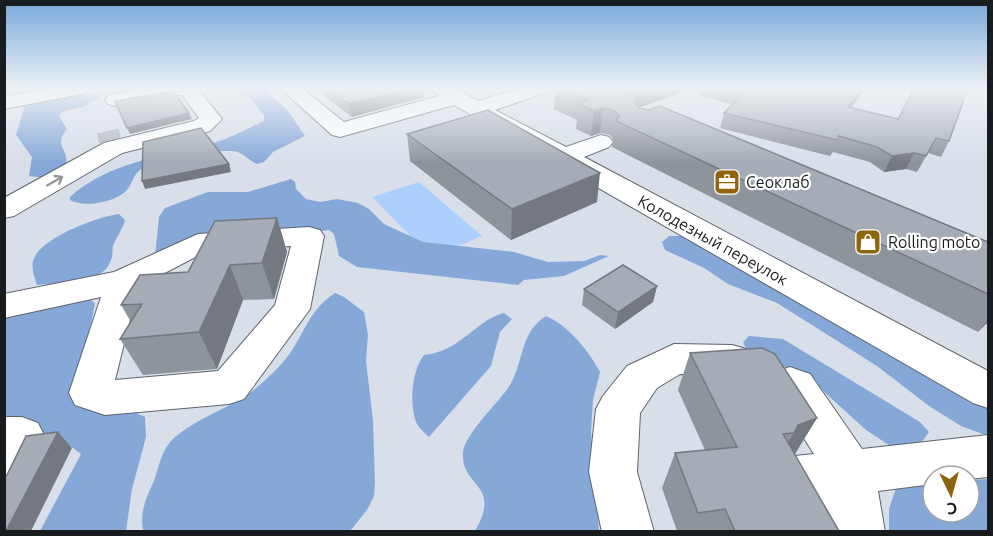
<svg xmlns="http://www.w3.org/2000/svg" width="993" height="536" font-family="Ubuntu,sans-serif">
<style>
.green{fill:#accfff}
.forest{fill:#86a8d8}
.lines{fill:none;stroke-linecap:round;stroke-linejoin:round}
.minor-tunnel{stroke:#b2b8c1;stroke-width:22;stroke-dasharray:22 11;stroke-linecap:butt}
.minor-casing{stroke:#5e646d;stroke-width:2}
.minor{fill:#fff;fill-rule:evenodd}
.wall{fill:#8e949c}
.shaded-wall{fill:#74787f}
.building{fill:#a5acb5;stroke:#74787f;stroke-width:1.5}
.oneway{stroke:#98999a}
.labels{text-anchor:middle;stroke-width:4.5;stroke-linejoin:round;paint-order:stroke}
.poi-label{font-size:16px;fill:#191c1f;stroke:#fff;text-anchor:start}
.street-label{font-size:16px;fill:#191c1f;stroke:#fff}
</style>
<rect width="100%" height="100%" fill="#d8dfe9"/>
<polygon class="green" points="419,182 482,236 431,257 372,197"/>
<g class="forest">
<path d="M 222,88 L 264,88 L 288,111 L 305,136 L 273,152 L 264,162 L 257,164 C 250,161 245,155 238,152 C 223,147 157,160 143,168 C 133,174 133,182 127,190 C 116,202 85,208 70,200 L 70,197 C 108,162 165,156 213,143 C 231,138 247,129 264,121 L 264,115 L 250,98 Z"/>
<path d="M 76,93 L 102,95 L 84,107 L 63,111 L 59,116 L 67,129 C 53,146 69,149 66,164 L 46,178 L 29,176 L 32,157 L 16,135 L 25,105 Z"/>
<polygon points="291,179 295,182 296,189 306,199 320,202 337,199 358,203 369,209 384,224 423,242 514,252 548,262 584,261 600,255 609,256 564,276 524,280 518,285 357,267 339,256 334,234 329,230 155,256 159,217 165,208 208,192 248,192"/>
<path d="M 119,214 L 125,220 C 123,229 116,237 113,246 C 112,251 113,256 111,260 C 102,287 59,282 37,285 C 35,278 31,269 33,261 C 39,238 97,217 119,214 Z"/>
<polygon points="669,236 682,236 988,401 988,436 961,426 929,406 877,366 777,303 728,284 704,268 665,250 662,242"/>
<path d="M 335,293 L 344,297 L 364,312 L 368,335 L 366,361 L 373,421 L 375,483 L 374,496 L 367,510 L 350,531 L 143,531 C 140,513 145,500 153,483 C 159,469 160,453 171,441 C 191,421 222,411 246,396 C 258,387 273,374 283,362 C 304,339 305,313 335,293 Z"/>
<polygon points="89,299 95,303 90,330 128,409 145,417 146,437 132,489 126,531 40,531 81,454 69,445 5,433 5,319 8,316"/>
<path d="M 504,313 L 512,319 L 500,332 L 491,366 L 429,437 C 425,433 418,427 416,422 C 409,403 412,370 424,355 C 460,352 477,319 504,313 Z"/>
<path d="M 546,316 C 568,325 589,351 600,372 L 593,400 L 591,432 L 599,531 L 475,531 C 503,483 460,488 463,452 C 465,434 497,404 508,388 C 525,363 518,334 546,316 Z"/>
<polygon points="749,336 783,339 920,422 929,432 918,447 895,449 866,430 811,380 799,372 773,363 747,350 743,342"/>
<polygon points="988,479 988,531 889,531 889,509 896,488 933,481 933,512 969,512 969,480"/>
</g>
<g class="lines">
<polyline class="minor-tunnel" points="108,131 110,141"/>
<g class="minor-casing">
<g id="minor">
<polygon points="51,88 92,88 82,94 4,109 4,97"/>
<polygon points="144,88 197,88 222,119 210,131 122,153 14,216 4,218 4,198 104,143 194,121 199,118 182,95 167,95 115,106 108,104 105,100 108,96"/>
<polygon points="280,88 302,88 344,122 439,96 429,88 454,88 478,101 521,88 551,88 548,92 495,110 566,147 601,135 609,137 613,142 609,147 584,157 988,371 988,408 973,403 454,105 340,137 332,135"/>
<path d="M 309,227 L 320,230 L 324,236 L 310,309 L 244,399 L 229,404 L 105,415 L 75,405 L 69,393 L 101,297 L 4,318 L 4,294 L 114,272 L 198,234 ZM 291,246 L 275,305 L 218,371 L 115,380 L 138,287 L 205,252 Z"/>
<polygon points="674,344 732,345 746,349 752,360 746,371 732,375 680,374 657,388 640,413 637,472 654,532 602,532 589,472 596,409 603,396 627,366"/>
<polygon points="790,367 810,374 862,449 988,435 988,477 969,479 969,476 933,476 933,484 878,491 885,532 795,532 771,479 778,463 795,456 814,454 769,384 775,372"/>
<polygon points="4,417 22,417 38,423 45,437 21,490 4,496"/>
</g>
</g>
<use href="#minor" class="minor"/>
</g>
<g class="wall">
<polygon points="314,88 423,88 424,97 352,117"/>
<polygon points="555,88 690,88 689,90 638,108 988,242 988,325 986,324 978,332 612,147 613,139 610,135 600,133 591,136 576,129 577,120 554,109"/>
<polygon points="701,88 866,88 851,108 898,119 912,92 892,88 968,88 949,141 941,157 928,153 917,172 906,169 884,172 870,162 833,152 830,156 720,128 724,113 732,104 700,96"/>
<polygon points="407,134 597,202 511,240 410,161"/>
<polygon points="277,218 287,252 274,299 243,300 217,369 143,375 120,339 131,322 121,305 188,272"/>
<polygon points="657,286 653,302 615,329 582,305 584,289"/>
<polygon points="690,353 817,418 794,454 839,531 677,531 662,488 675,453 705,450 678,390"/>
</g>
<g class="shaded-wall">
<polygon points="414,88 423,88 424,97 352,117 349,104"/>
<polygon points="630,88 690,88 689,90 634,109 621,91"/>
<polygon points="862,88 866,88 841,121 848,107"/>
<polygon points="603,108 600,133 591,136 594,111"/>
<polygon points="189,113 192,119 130,134 127,128"/>
<polygon points="914,153 906,169 884,172 892,156"/>
<polygon points="229,164 231,172 145,189 142,181"/>
<polygon points="600,173 597,202 511,240 512,209"/>
<polygon points="277,218 287,252 274,299 262,263"/>
<polygon points="230,265 243,300 217,369 199,332"/>
<polygon points="657,286 653,302 615,329 618,312"/>
<polygon points="988,319 988,321 978,332"/>
<polygon points="817,418 795,454 778,461 798,425"/>
<polygon points="58,432 72,448 31,531 6,531"/>
</g>
<g class="building">
<polygon points="327,88 414,88 349,104"/>
<polygon points="561,88 630,88 621,91 636,97 634,102 639,108 648,110 660,106 988,242 988,294 616,121 619,116 613,110 603,108 594,111 578,104 589,100"/>
<polygon points="726,88 862,88 848,107 898,119 915,88 968,88 949,141 936,138 926,156 914,153 892,156 877,147 839,136 837,140 724,113 744,92"/>
<polygon points="173,91 189,113 127,128 115,101"/>
<polygon points="488,110 600,173 512,209 407,134"/>
<polygon points="201,128 229,164 142,181 143,142"/>
<polygon points="277,218 262,263 230,265 199,332 120,339 142,304 121,305 140,275 188,272 215,221"/>
<polygon points="623,265 657,286 618,312 584,289"/>
<polygon points="762,348 775,354 817,418 798,425 794,433 783,434 839,531 735,531 725,509 698,513 675,453 737,447 690,353"/>
<polygon points="58,432 6,531 4,531 4,476 7,475 26,436"/>
</g>
<defs><path id="oneway-shaft" d="M-6 0H5M1.5-3L5.5 0L1.5 3" fill="none" stroke-width="1.6" stroke-linecap="round" stroke-linejoin="round" transform="scale(1.5)"/></defs>
<use class="oneway" href="#oneway-shaft" transform="translate(55 181) rotate(-30)"/>
<linearGradient id="sky" x2="0" y2="1"><stop stop-color="#79a8da"/><stop offset="0.54" stop-color="#edf1f5"/><stop offset="1" stop-color="#edf1f5" stop-opacity="0"/></linearGradient>
<rect width="993" height="163" fill="url(#sky)"/>
<defs>
<g id="office-square" transform="scale(1.35)"><rect x="-9" y="-9" width="18" height="18" rx="4" fill="#90630d" stroke="#fff"/><path d="M-6-3h4V-5.5h4V-3h4V5H-6ZM-1-4.5V-3h2v-1.5ZM-6 0V1H6V0Z" fill="#fff"/></g>
<g id="shop-square" transform="scale(1.35)"><rect x="-9" y="-9" width="18" height="18" rx="4" fill="#90630d" stroke="#fff"/><path d="M-5-2.5h2.3a2.7 3.5 0 0 1 5.4 0H5L5.5 6h-11ZM-1.5-2.5h3a1.5 2.3 0 0 0-3 0Z" fill="#fff"/></g>
</defs>
<g fill-rule="evenodd">
<use href="#office-square" x="727" y="182"/>
<use href="#shop-square" x="868" y="242"/>
</g>
<g class="labels">
<g class="poi-label">
<text x="746" y="188">Сеоклаб</text>
<text x="888" y="248">Rolling moto</text>
</g>
<g class="street-label">
<text transform="translate(713 240) rotate(29)" y="6">Колодезный переулок</text>
</g>
</g>
<rect width="993" height="536" fill="none" stroke="#191c1f" stroke-width="12"/>
<g transform="translate(951 494) rotate(175)"><circle r="28" fill="#ffffff" stroke="#a3a4a5" stroke-width="1.5"/>
<path d="M0-4.5L10 22L0 15L-10 22Z" fill="#90630d"/>
<text y="-9" font-size="16" font-weight="bold" text-anchor="middle" fill="#191c1f">С</text>
</g>
</svg>
